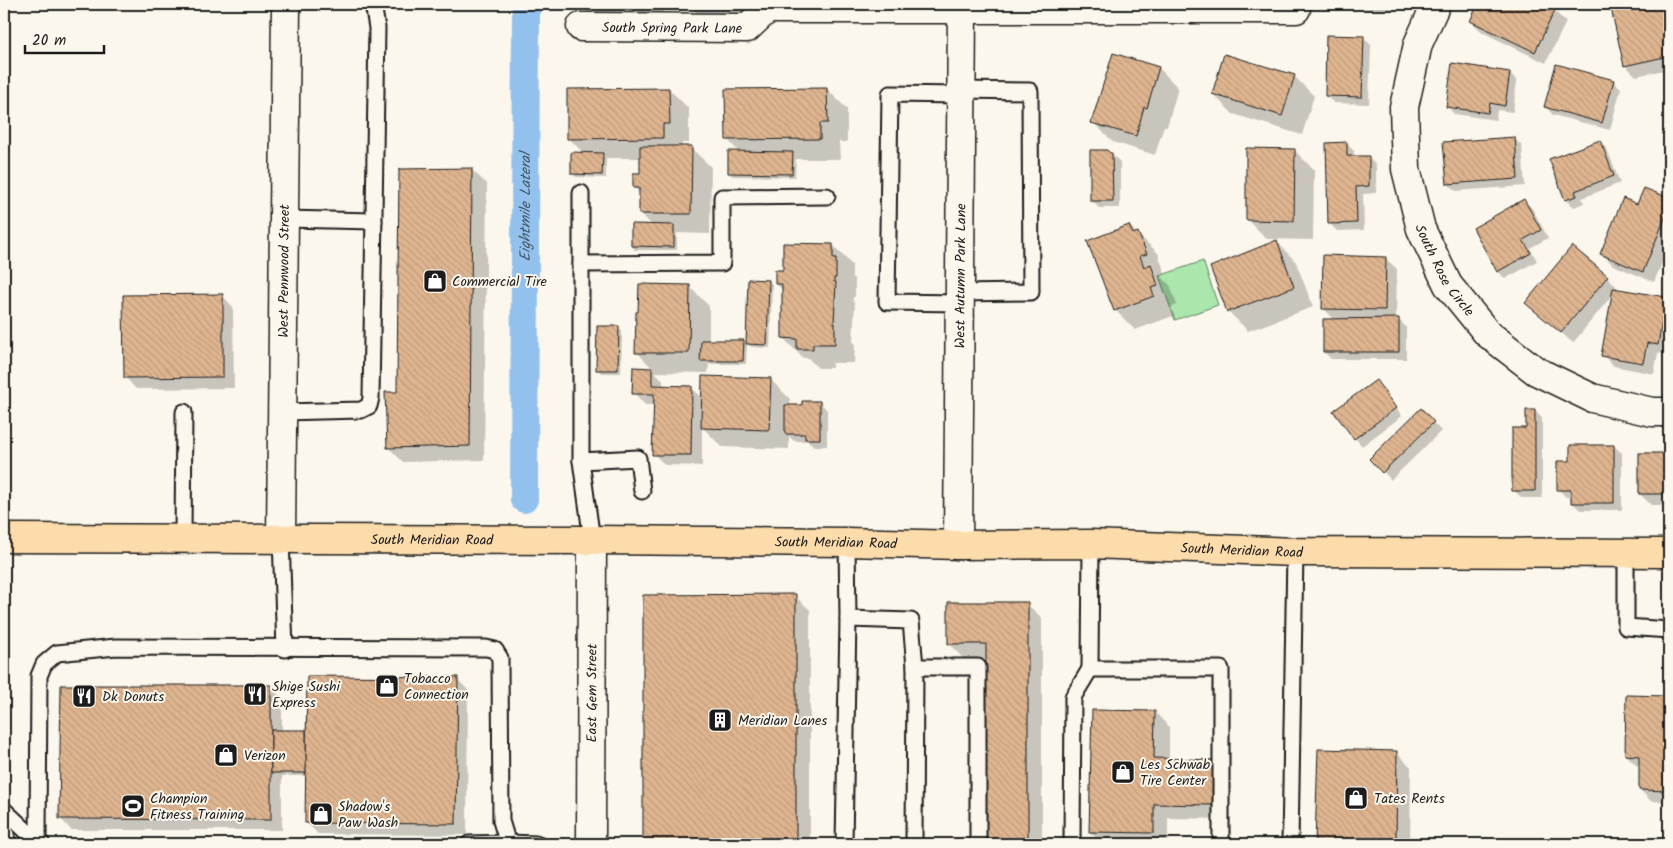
<svg xmlns="http://www.w3.org/2000/svg" width="1673" height="848" font-family="Kalam,sans-serif">
<style>
.green{fill:#abe6ac;stroke:#648164}
.shadow{fill:#0003}
.lines{fill:none;stroke-linecap:round;stroke-linejoin:round}
.canal{stroke:#92c1ed;stroke-width:28}
.building{fill:url(#building-back-hatch);stroke:#1c1c1c}
.lane-casing{stroke:#1c1c1c;stroke-width:19}
.street-casing{stroke:#1c1c1c;stroke-width:31}
.primary-casing{stroke:#1c1c1c;stroke-width:31}
.lane{stroke:#fbf7ec;stroke-width:15}
.street{stroke:#fbf7ec;stroke-width:28}
.primary{stroke:#fddcac;stroke-width:28}
.labels{text-anchor:middle;stroke-width:4;stroke-linejoin:round;paint-order:stroke}
.street-label{font-size:14px;fill:#1c1c1c;stroke:#fbf7ec}
.poi-label{font-size:14px;fill:#1c1c1c;stroke:#fbf7ec;text-anchor:start}
.water-label{font-size:15px;font-style:italic;fill:#455665;stroke:#fbf7ec}
</style>
<defs>
<pattern id="building-back-hatch" width="6" height="6" patternUnits="userSpaceOnUse" patternTransform="scale(1.25)"><rect width="6" height="6" fill="#dfb590"/><path d="M-1 5l2 2M0 0l6 6M5-1l2 2" fill="none" stroke="#bf9b7c"/></pattern>
</defs>
<rect width="100%" height="100%" fill="#fbf7ec"/>
<filter id="ink" filterUnits="userSpaceOnUse"><feTurbulence type="fractalNoise" baseFrequency=".02" numOctaves="2"/><feDisplacementMap in="SourceGraphic" scale="10" xChannelSelector="R" yChannelSelector="G"/><feConvolveMatrix kernelMatrix="1 2 1 2 8 2 1 2 1" color-interpolation-filters="sRGB"/></filter>
<g filter="url(#ink)">
<polygon class="green" points="1203,261 1218,305 1175,320 1159,276"/>
<g class="shadow">
<polygon points="579,4 664,4 663,20 593,18"/>
<polygon points="688,4 755,4 755,23 707,22"/>
<polygon points="1342,4 1406,4 1406,9 1347,9"/>
<polygon points="1479,4 1539,4 1554,11 1566,22 1546,63 1482,32 1471,21"/>
<polygon points="1581,4 1590,4 1584,7"/>
<polygon points="1612,4 1669,4 1669,69 1636,76 1625,65"/>
<polygon points="1363,37 1371,45 1369,104 1334,103 1326,96"/>
<polygon points="1114,55 1159,68 1178,88 1167,127 1164,126 1155,155 1113,142 1093,122"/>
<polygon points="1510,73 1517,81 1513,112 1497,110 1496,120 1454,114 1447,106"/>
<polygon points="1294,76 1314,96 1302,135 1233,114 1213,94"/>
<polygon points="1613,81 1621,88 1610,130 1553,115 1546,107"/>
<polygon points="669,89 689,109 689,143 682,143 682,147 691,148 711,167 710,234 677,233 677,250 635,250 632,246 652,225 640,213 640,194 634,187 641,175 641,158 606,158 606,178 576,177 572,173 584,154 569,138"/>
<polygon points="827,89 847,109 847,142 839,142 840,159 796,159 795,177 732,176 729,172 740,153 727,139"/>
<polygon points="1514,138 1522,146 1525,186 1456,191 1448,184"/>
<polygon points="1599,141 1607,149 1620,183 1582,198 1584,203 1574,207 1566,200 1550,160"/>
<polygon points="1347,144 1354,151 1354,157 1368,157 1376,165 1376,193 1363,194 1364,230 1337,231 1329,223"/>
<polygon points="1294,150 1314,170 1313,240 1267,239 1247,219"/>
<polygon points="1112,154 1120,162 1120,208 1099,208 1091,200"/>
<polygon points="472,170 487,184 484,460 403,462 388,447 398,393"/>
<polygon points="1645,189 1669,199 1669,246 1654,282 1613,265 1602,254 1638,206"/>
<polygon points="1524,201 1532,208 1548,238 1530,248 1537,261 1505,279 1498,271"/>
<polygon points="1129,226 1158,253 1165,274 1160,275 1170,285 1177,305 1170,308 1173,316 1135,330 1115,310"/>
<polygon points="1277,242 1296,262 1313,307 1248,331 1228,311"/>
<polygon points="833,245 852,265 852,277 855,280 855,297 853,297 853,301 855,303 853,342 855,344 854,363 832,363 832,368 818,368 808,358 803,358 783,338 784,291 776,284 784,272"/>
<polygon points="1385,258 1397,269 1396,320 1399,320 1406,327 1406,359 1331,359 1324,352 1335,320 1323,308"/>
<polygon points="1607,277 1618,288 1617,289 1666,298 1669,302 1669,355 1658,353 1654,374 1614,366 1602,355 1613,294 1573,343 1526,303"/>
<polygon points="768,281 772,284 770,348 751,347 748,344"/>
<polygon points="690,287 709,306 709,341 743,341 747,345 746,364 709,364 708,373 655,372 663,380 663,387 691,387 703,399 770,379 790,399 790,406 803,406 820,402 827,410 827,446 814,446 808,441 794,441 789,436 789,449 722,447 702,427 702,466 665,465 654,454 655,405 645,405 634,393 634,369 653,369 637,352"/>
<polygon points="222,295 233,307 234,388 136,389 125,377"/>
<polygon points="618,328 622,331 621,373 601,373 598,369"/>
<polygon points="1376,382 1383,390 1402,416 1362,446 1355,438"/>
<polygon points="1421,410 1441,431 1391,480 1371,459"/>
<polygon points="1535,411 1542,418 1542,498 1521,498 1514,490 1527,429"/>
<polygon points="1614,446 1622,453 1622,510 1580,510 1572,502 1572,497 1566,497 1558,489 1572,462"/>
<polygon points="1640,454 1669,454 1669,505 1651,505 1640,494"/>
<polygon points="644,596 795,596 810,610 810,844 644,844"/>
<polygon points="1027,604 1042,618 1042,844 988,844 988,659 964,659 949,644"/>
<polygon points="457,679 468,690 467,835 318,834 307,823 307,776 282,776 282,830 71,830 60,818 270,687 282,698 282,732 307,732"/>
<polygon points="1627,696 1669,697 1669,802 1651,801 1640,790 1640,766 1637,766 1626,755"/>
<polygon points="1155,712 1169,727 1169,760 1213,761 1227,819 1168,818 1168,844 1103,844 1090,832"/>
<polygon points="1319,751 1396,752 1411,767 1410,844 1317,844"/>
</g>
<g class="lines">
<path class="canal" id="s1" d="M 524,499 L 526,4"/>
</g>
<g class="building">
<polygon points="1478,4 1542,4 1555,10 1535,52 1470,21"/>
<polygon points="1610,4 1669,4 1669,20 1662,22 1669,56 1624,66"/>
<polygon points="1326,35 1364,36 1362,97 1325,96"/>
<polygon points="1113,53 1159,67 1147,108 1144,107 1136,136 1091,123"/>
<polygon points="1224,54 1295,75 1282,116 1212,94"/>
<polygon points="1452,63 1510,72 1505,106 1490,103 1488,113 1446,107"/>
<polygon points="1556,64 1614,80 1602,123 1544,107"/>
<polygon points="669,88 670,124 663,124 663,138 567,139 567,89"/>
<polygon points="827,88 828,123 820,123 820,139 726,140 725,89"/>
<polygon points="1515,137 1518,179 1447,184 1443,142"/>
<polygon points="1600,140 1614,176 1575,191 1577,196 1565,200 1549,159"/>
<polygon points="1347,142 1347,156 1369,156 1369,186 1356,187 1357,223 1328,224 1326,143"/>
<polygon points="640,146 692,146 691,214 639,214 639,188 633,188 633,173 640,173"/>
<polygon points="1246,148 1295,149 1294,221 1246,220"/>
<polygon points="1090,150 1107,150 1110,153 1112,153 1113,201 1090,201"/>
<polygon points="728,151 793,152 792,174 728,173"/>
<polygon points="571,152 603,153 602,175 571,174"/>
<polygon points="472,168 470,446 387,448 385,392 397,392 399,169"/>
<polygon points="1644,188 1669,198 1669,208 1643,272 1600,254 1623,198 1637,204"/>
<polygon points="1524,199 1541,230 1523,240 1531,253 1497,272 1473,228"/>
<polygon points="631,224 674,225 674,247 631,246"/>
<polygon points="1129,225 1133,234 1138,232 1147,254 1140,256 1144,267 1151,264 1158,286 1151,288 1154,296 1114,311 1087,241"/>
<polygon points="1277,240 1294,287 1227,312 1210,267"/>
<polygon points="783,243 833,244 833,259 836,259 836,278 834,278 834,282 836,282 834,323 835,323 835,344 813,344 813,349 797,349 797,339 782,338 782,284 775,284 775,270 783,270"/>
<polygon points="1572,246 1608,276 1561,333 1525,303"/>
<polygon points="1323,255 1386,257 1385,310 1322,309"/>
<polygon points="748,279 769,280 767,345 746,344"/>
<polygon points="639,284 690,285 689,353 635,353 636,312 638,312"/>
<polygon points="1613,288 1666,297 1658,345 1647,343 1643,363 1601,356"/>
<polygon points="223,294 223,377 124,378 123,295"/>
<polygon points="1399,318 1399,352 1323,352 1323,319"/>
<polygon points="597,326 619,326 618,370 596,370"/>
<polygon points="701,340 744,340 743,361 700,361"/>
<polygon points="633,367 652,368 652,385 692,386 691,455 652,455 654,394 632,394"/>
<polygon points="702,376 771,378 769,430 701,428"/>
<polygon points="1376,380 1396,408 1354,439 1333,411"/>
<polygon points="802,401 820,401 820,439 805,439 805,434 785,434 785,405 802,405"/>
<polygon points="1421,408 1434,422 1382,473 1369,459"/>
<polygon points="1526,410 1535,410 1535,491 1512,491 1512,428 1526,428"/>
<polygon points="1570,445 1614,445 1614,503 1571,503 1571,490 1557,490 1557,461 1570,461"/>
<rect x="1639" y="453" width="30" height="41"/>
<polygon points="796,594 796,844 643,844 643,595"/>
<polygon points="948,602 1028,602 1028,844 986,844 986,644 948,644"/>
<polygon points="307,676 458,677 456,824 305,823"/>
<polygon points="61,685 271,685 271,820 59,819"/>
<polygon points="1626,695 1669,696 1669,791 1639,790 1639,756 1625,755"/>
<polygon points="1092,710 1155,711 1154,758 1214,760 1213,805 1154,804 1154,833 1089,832"/>
<rect x="271" y="730" width="35" height="43"/>
<polygon points="1318,749 1397,751 1396,844 1315,844"/>
</g>
<g class="lines">
<g class="lane-casing">
<g id="lane">
<polyline points="581,193 581,461 592,540"/>
<polyline points="284,219 374,221"/>
<polyline points="581,264 722,263 722,197 827,196"/>
<polyline points="960,293 1031,292 1030,91 962,90"/>
<polyline points="960,303 887,302 890,94 961,95"/>
<polyline points="283,412 361,410 369,406 371,398 377,28 373,4"/>
<polyline points="581,461 638,458 642,491"/>
<polyline points="183,538 184,412"/>
<polyline points="281,539 285,649"/>
<polyline points="1091,544 1090,669 1221,669 1221,844"/>
<polyline points="1626,553 1626,627 1669,630"/>
<polyline points="848,619 911,621 915,667 978,667 978,844"/>
<polyline points="4,810 38,842 38,844"/>
<polyline points="4,825 8,844"/>
<polyline points="42,844 38,842 39,676 44,664 57,653 116,647 486,648 495,650 500,658 501,821 508,844"/>
<polyline points="469,844 508,843 537,844"/>
<polyline points="844,844 848,619 847,542"/>
<polyline points="914,844 915,667"/>
<polyline points="1072,844 1073,697 1090,669"/>
<polyline points="1290,844 1295,552"/>
</g>
</g>
<g class="street-casing">
<g id="street">
<path id="s2" d="M 1436,4 L 1418,44 L 1404,107 L 1406,169 L 1421,229 L 1448,285 L 1487,333 L 1536,371 L 1592,398 L 1652,412 L 1669,412"/>
<path id="s3" d="M 581,27 L 747,28 L 767,9 L 1296,9"/>
<path id="s4" d="M 281,539 L 286,4"/>
<path id="s5" d="M 958,545 L 962,8"/>
<path id="s6" d="M 591,844 L 592,540"/>
</g>
</g>
<g class="primary-casing">
<g id="primary">
<path id="s7" d="M 4,538 L 592,540 L 847,542 L 958,545 L 1091,544 L 1295,552 L 1669,553"/>
</g>
</g>
<use href="#lane" class="lane"/>
<use href="#street" class="street"/>
<use href="#primary" class="primary"/>
</g>
</g>
<defs>
<g id="shop-square" transform="scale(1.25)"><rect x="-9" y="-9" width="18" height="18" rx="4" fill="#1c1c1c" stroke="#fbf7ec"/><path d="M-5-2.5h2.3a2.7 3.5 0 0 1 5.4 0H5L5.5 6h-11ZM-1.5-2.5h3a1.5 2.3 0 0 0-3 0Z" fill="#fff"/></g>
<g id="restaurant-square" transform="scale(1.25)"><rect x="-9" y="-9" width="18" height="18" rx="4" fill="#1c1c1c" stroke="#fbf7ec"/><path d="M-5-6h1v4h1v-4h1v4h1v-4h1v5L-1.5 .5V6h-2V.5L-5-1ZM5-6V6H3V1.5H1.5Q1.5-4 5-6Z" fill="#fff"/></g>
<g id="building-square" transform="scale(1.25)"><rect x="-9" y="-9" width="18" height="18" rx="4" fill="#1c1c1c" stroke="#fbf7ec"/><path d="M-4-6H4V6H1V3H-1V6H-4ZM-2.5-4.3h1.7v1.8h-1.7ZM.8-4.3h1.7v1.8H.8ZM-2.5-1h1.7V.8h-1.7ZM.8-1h1.7V.8H.8Z" fill="#fff"/></g>
<g id="stadium-square" transform="scale(1.25)"><rect x="-9" y="-9" width="18" height="18" rx="4" fill="#1c1c1c" stroke="#fbf7ec"/><path d="M0-5a6.5 5 0 1 0 0 10a6.5 5 0 1 0 0-10ZM-3.5-1.8h7v3.6h-7Z" fill="#fff"/></g>
</defs>
<g fill-rule="evenodd">
<use href="#shop-square" x="435" y="281"/>
<use href="#shop-square" x="387" y="686"/>
<use href="#restaurant-square" x="255" y="694"/>
<use href="#restaurant-square" x="84" y="696"/>
<use href="#building-square" x="720" y="720"/>
<use href="#shop-square" x="226" y="755"/>
<use href="#shop-square" x="1123" y="772"/>
<use href="#shop-square" x="1356" y="798"/>
<use href="#stadium-square" x="133" y="806"/>
<use href="#shop-square" x="321" y="814"/>
</g>
<g class="labels">
<g class="street-label">
<text dy="5" stroke="none"><textPath href="#s3" startOffset="91">South Spring Park Lane</textPath></text>
<text dy="5" stroke="none"><textPath href="#s2" startOffset="280">South Rose Circle</textPath></text>
<text dy="5" stroke="none"><textPath href="#s4" startOffset="268">West Pennwood Street</textPath></text>
<text dy="5" stroke="none"><textPath href="#s5" startOffset="269">West Autumn Park Lane</textPath></text>
<text dy="5" stroke="none"><textPath href="#s7" startOffset="428">South Meridian Road</textPath></text>
<text dy="5" stroke="none"><textPath href="#s7" startOffset="832">South Meridian Road</textPath></text>
<text dy="5" stroke="none"><textPath href="#s7" startOffset="1238">South Meridian Road</textPath></text>
<text dy="5" stroke="none"><textPath href="#s6" startOffset="151">East Gem Street</textPath></text>
</g>
<g class="poi-label">
<text x="452" y="286">Commercial Tire</text>
<text x="404" y="683">Tobacco<tspan x="404" dy="16">Connection</tspan></text>
<text x="272" y="691">Shige Sushi<tspan x="272" dy="16">Express</tspan></text>
<text x="102" y="701">Dk Donuts</text>
<text x="738" y="725">Meridian Lanes</text>
<text x="244" y="760">Verizon</text>
<text x="1140" y="769">Les Schwab<tspan x="1140" dy="16">Tire Center</tspan></text>
<text x="150" y="803">Champion<tspan x="150" dy="16">Fitness Training</tspan></text>
<text x="1374" y="803">Tates Rents</text>
<text x="338" y="811">Shadow's<tspan x="338" dy="16">Paw Wash</tspan></text>
</g>
<g class="water-label">
<text dy="5" stroke="none"><textPath href="#s1" startOffset="292">Eightmile Lateral</textPath></text>
</g>
</g>
<rect width="1673" height="848" fill="none" stroke="#fbf7ec" stroke-width="20"/>
<rect x="10" y="10" width="1653" height="828" fill="none" stroke="#1c1c1c" stroke-width="2" filter="url(#ink)"/>
<path d="M25 45v8h79v-8" fill="none" stroke="#1c1c1c" stroke-width="2.5"/>
<text x="32" y="45" font-size="15" fill="#1c1c1c" stroke="#fbf7ec" stroke-width="4" paint-order="stroke">20 m</text>
</svg>
